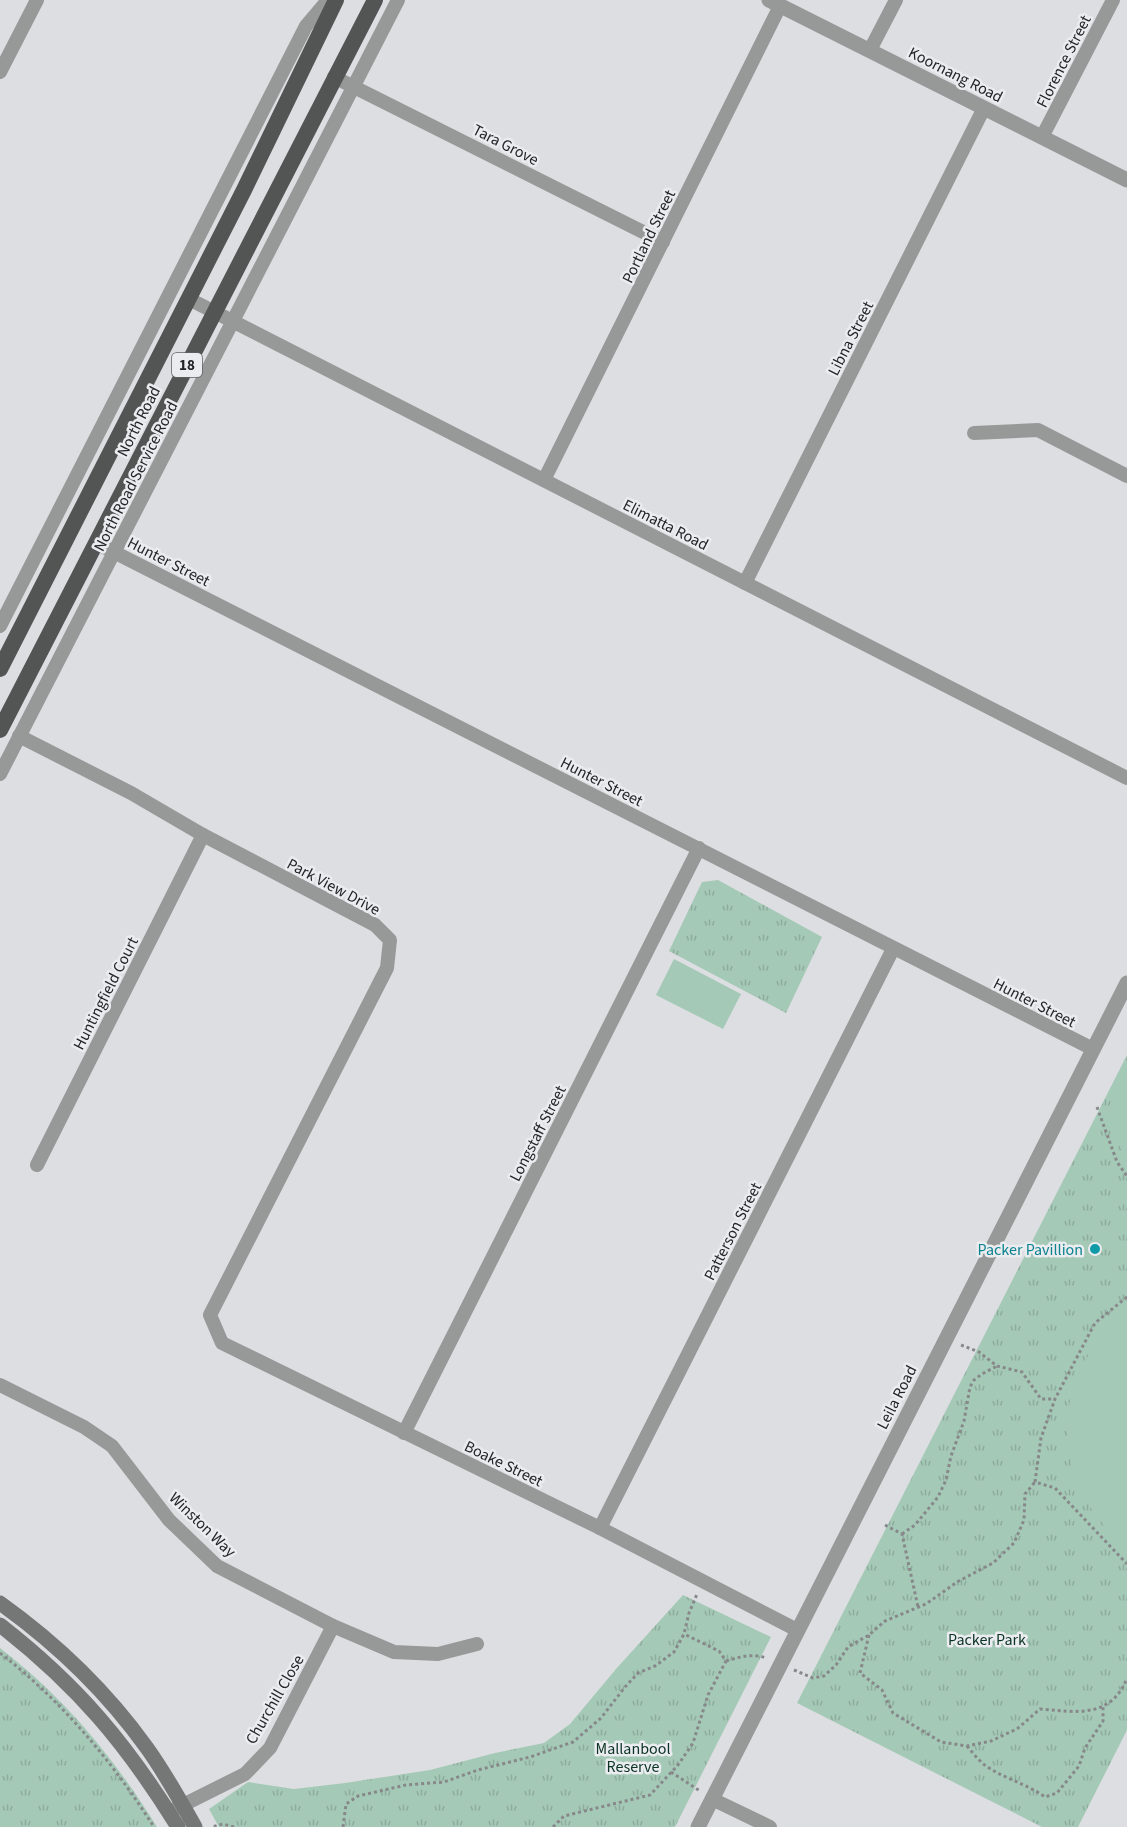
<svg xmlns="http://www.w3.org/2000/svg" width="1127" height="1827" font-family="'Source Sans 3',sans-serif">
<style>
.grass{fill:url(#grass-tufts)}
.garden{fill:#a5c9b7}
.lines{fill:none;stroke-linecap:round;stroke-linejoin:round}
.path{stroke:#87888a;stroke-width:3;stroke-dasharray:3 3;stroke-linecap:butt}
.minor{stroke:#979998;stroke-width:14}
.tertiary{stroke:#979998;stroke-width:15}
.secondary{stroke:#757776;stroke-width:15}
.trunk{stroke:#535554;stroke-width:16}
.culture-dot{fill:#0f9aa8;stroke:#ebecef;stroke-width:2}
.labels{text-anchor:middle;stroke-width:5;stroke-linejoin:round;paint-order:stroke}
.shield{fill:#ebecef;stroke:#606162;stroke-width:1.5}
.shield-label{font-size:15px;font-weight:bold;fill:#242526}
.street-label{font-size:16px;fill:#242526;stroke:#ebecef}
.culture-label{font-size:16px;fill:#0d838f;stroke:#ebecef;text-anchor:end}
.park-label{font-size:16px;fill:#0b3425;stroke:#ebecef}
</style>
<defs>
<pattern id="grass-tufts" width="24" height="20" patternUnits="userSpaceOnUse" patternTransform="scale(1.5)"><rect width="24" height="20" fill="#a5c9b7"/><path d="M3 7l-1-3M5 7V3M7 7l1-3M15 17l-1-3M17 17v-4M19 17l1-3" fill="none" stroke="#8eac9d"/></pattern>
</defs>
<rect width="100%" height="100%" fill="#dddee1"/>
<g class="grass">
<polygon points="718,880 822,937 786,1013 669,951 702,882"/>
<polygon points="1127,1055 1127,1730 1078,1827 1042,1827 797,1703"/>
<polygon points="683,1595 771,1637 675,1827 219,1827 209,1809 248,1782 294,1789 345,1783 430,1770 495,1753 544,1743 570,1724 616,1669"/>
<path d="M 0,1648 C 64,1697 115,1759 157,1827 L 0,1827 Z"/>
</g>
<g class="garden">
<polygon points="674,959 741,994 723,1029 656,995"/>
<path d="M 1127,1061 L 1127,1166 C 1112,1133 1111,1094 1127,1061 Z"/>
<path d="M 1127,1312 L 1127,1548 C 1048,1482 1046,1378 1127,1312 Z"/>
</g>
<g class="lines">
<g class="path">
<polyline points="1097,1107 1117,1162 1127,1176"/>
<polyline points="1127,1297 1095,1323 1055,1399 1041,1438 1035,1482 1055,1488 1127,1564"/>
<polyline points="961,1345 979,1352 997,1366 1022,1372 1041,1399 1055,1399"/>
<polyline points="885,1525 902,1534 918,1607"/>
<polyline points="902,1534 915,1525 938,1497 946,1480 951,1456 964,1421 970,1387 974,1380 982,1374 997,1366"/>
<path d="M 869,1635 L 860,1673 L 882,1690 L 893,1713 L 941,1742 L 967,1746 L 991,1741 L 1017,1729 L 1040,1709 C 1076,1712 1111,1719 1127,1678"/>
<path d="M 0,1653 C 62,1701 112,1761 154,1827"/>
<path d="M 726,1661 C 740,1657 752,1653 766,1658"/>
<polyline points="794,1670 813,1678 824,1676 836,1665 848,1647 869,1635 885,1621 926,1604 957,1582 993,1563 1014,1543 1024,1520 1025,1494 1035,1482"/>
<path d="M 967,1746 C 973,1753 979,1761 986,1766 C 1005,1779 1027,1784 1045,1797 L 1057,1793 L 1079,1766 L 1085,1748 L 1103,1721 L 1103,1707"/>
<polyline points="671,1772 700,1791"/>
<polyline points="216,1827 215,1826 223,1824 234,1827"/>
<polyline points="343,1827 346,1804 358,1796 406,1785 444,1782 478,1770 530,1757 573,1742 601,1718 625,1687 638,1673 655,1666 674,1652 684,1634 689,1613 697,1594"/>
<polyline points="553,1827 564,1816 650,1795 678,1765 693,1743 708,1695 726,1661 719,1651 684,1634"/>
</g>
<g class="minor">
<polyline points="870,50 896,0"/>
<polyline points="0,72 37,0"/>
<polyline points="334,77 663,242"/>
<polyline points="1042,137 1113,0"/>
<polyline points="189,299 1127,778"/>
<polyline points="974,433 1038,430 1127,476"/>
<polyline points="544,480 780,6"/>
<polyline points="96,543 1093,1049"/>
<polyline points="745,583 984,108"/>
<polyline points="0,626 306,26 328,0"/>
<polyline points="19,736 131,793 203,835 375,925 390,940 387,968 210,1315 222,1343 600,1528 797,1630"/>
<polyline points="0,774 398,0"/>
<polyline points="37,1165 203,835"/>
<polyline points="0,1385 84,1427 112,1446 169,1520 217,1566 333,1626 394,1652 438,1654 477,1644"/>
<polyline points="404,1433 699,848"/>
<polyline points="600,1528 893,949"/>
<polyline points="712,1799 770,1827"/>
<polyline points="173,1810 245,1774 270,1748 333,1626"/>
</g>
<g class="tertiary">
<polyline points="769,0 1127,180"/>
<polyline points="698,1827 1127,983"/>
</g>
<g class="secondary">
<path d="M 0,1603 C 56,1643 107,1692 147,1748 C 165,1773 180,1800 195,1827"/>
<path d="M 0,1625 C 78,1686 126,1743 178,1827"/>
</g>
<g class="trunk">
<polyline points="0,669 244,190 336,0"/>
<polyline points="0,730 375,0"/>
</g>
</g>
<circle class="culture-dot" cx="1095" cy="1249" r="6"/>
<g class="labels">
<rect class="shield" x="172" y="353" width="30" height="24" rx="4.5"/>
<g class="shield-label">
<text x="187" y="370">18</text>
</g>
<g class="street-label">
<text transform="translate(1063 61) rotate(-63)" y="6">Florence Street</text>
<text transform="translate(956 74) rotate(27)" y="6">Koornang Road</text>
<text transform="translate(506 144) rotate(27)" y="6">Tara Grove</text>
<text transform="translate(648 236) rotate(-64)" y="6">Portland Street</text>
<text transform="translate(850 338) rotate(-63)" y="6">Libna Street</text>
<text transform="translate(138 421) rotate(-63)" y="6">North Road</text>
<text transform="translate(135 476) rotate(-63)" y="6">North Road Service Road</text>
<text transform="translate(666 524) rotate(27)" y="6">Elimatta Road</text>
<text transform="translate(169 561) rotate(27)" y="6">Hunter Street</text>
<text transform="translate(602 781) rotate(27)" y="6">Hunter Street</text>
<text transform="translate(334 886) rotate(28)" y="6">Park View Drive</text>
<text transform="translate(105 993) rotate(-63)" y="6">Huntingfield Court</text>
<text transform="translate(1035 1002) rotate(27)" y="6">Hunter Street</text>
<text transform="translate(537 1133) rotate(-63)" y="6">Longstaff Street</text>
<text transform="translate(732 1231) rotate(-63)" y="6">Patterson Street</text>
<text transform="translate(896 1397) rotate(-63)" y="6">Leila Road</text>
<text transform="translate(504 1463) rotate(26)" y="6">Boake Street</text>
<text transform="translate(203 1524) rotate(44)" y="6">Winston Way</text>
<text transform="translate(274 1699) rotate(-60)" y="6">Churchill Close</text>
</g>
<g class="culture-label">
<text x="1083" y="1255">Packer Pavillion</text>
</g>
<g class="park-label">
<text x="987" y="1645">Packer Park</text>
<text x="633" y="1754">Mallanbool<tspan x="633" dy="18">Reserve</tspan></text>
</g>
</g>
</svg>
